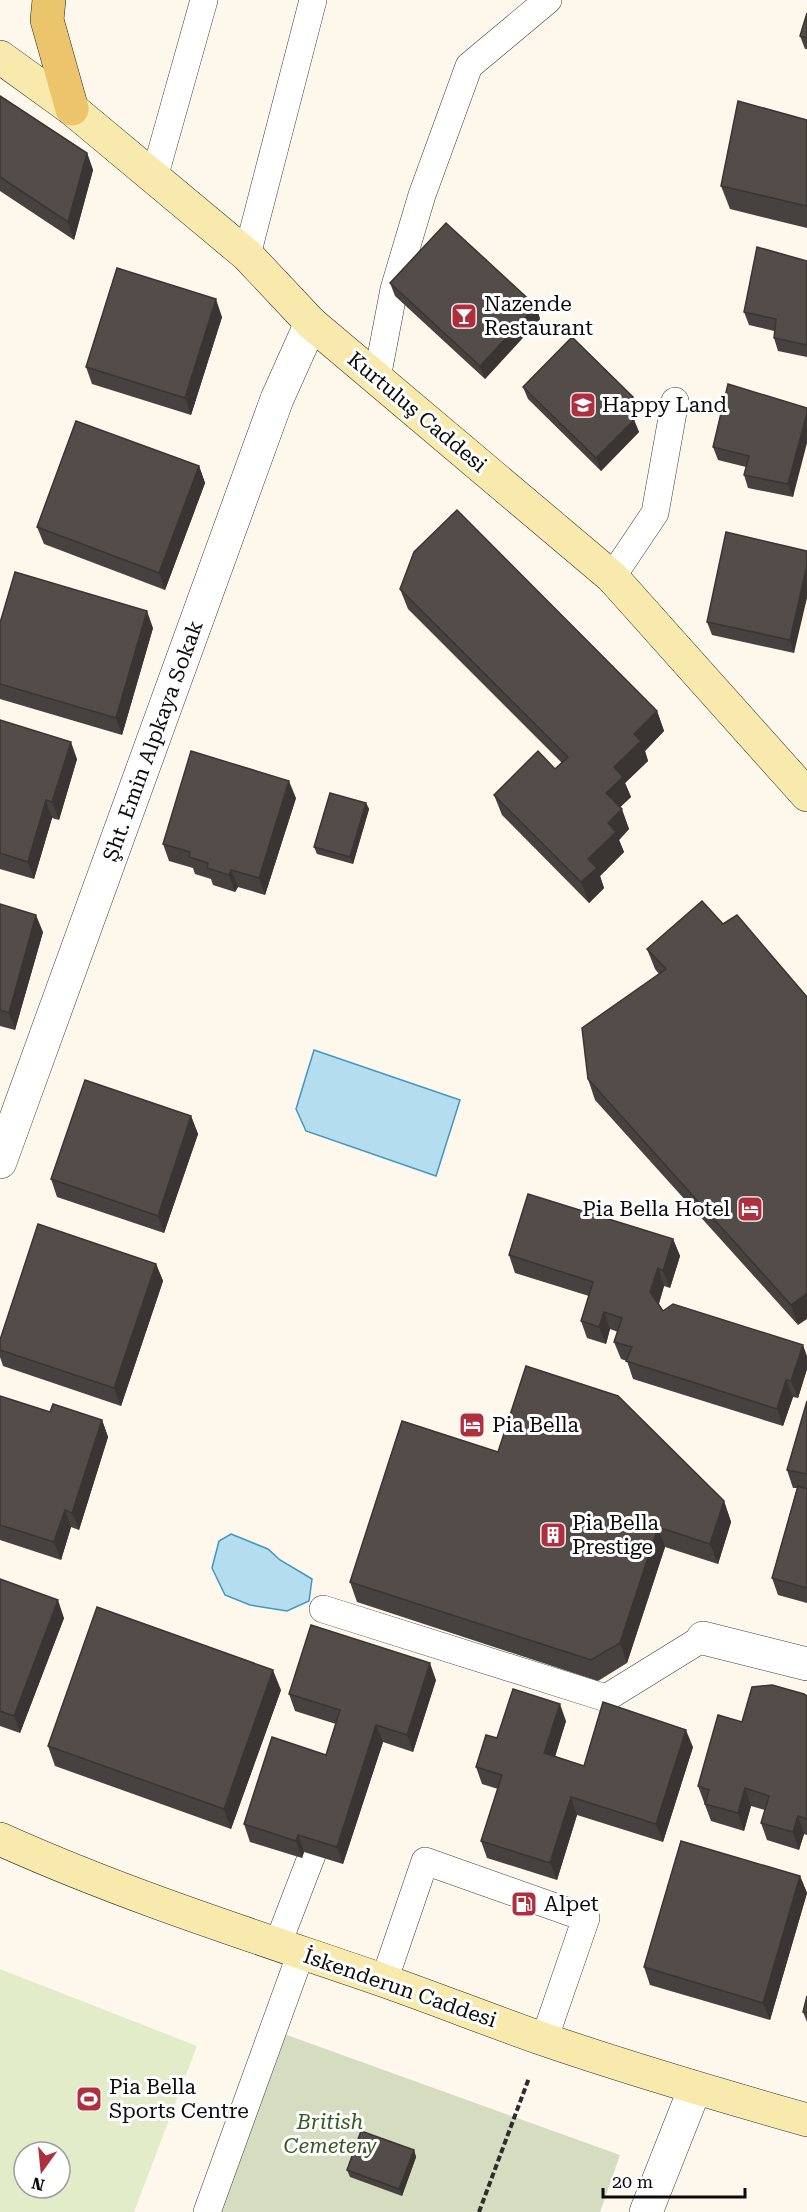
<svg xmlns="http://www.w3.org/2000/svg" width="807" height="2212" font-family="'Roboto Serif',serif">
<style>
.cemetery{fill:#d5dcbf}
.pitch{fill:#e3ecc9;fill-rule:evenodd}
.water{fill:#b4def0;stroke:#4297c1;stroke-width:1.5}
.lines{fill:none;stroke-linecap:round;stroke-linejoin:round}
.lane-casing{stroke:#3e3e3e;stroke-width:28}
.street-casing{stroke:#3e3e3e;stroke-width:34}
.secondary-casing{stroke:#2d2d2d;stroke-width:34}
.primary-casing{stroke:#1c1c1c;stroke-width:34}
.path{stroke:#2d2d2d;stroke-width:4;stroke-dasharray:6 3;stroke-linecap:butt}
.lane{stroke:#fff;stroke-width:27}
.street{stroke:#fff;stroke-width:33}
.secondary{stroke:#f8eaac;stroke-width:33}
.primary{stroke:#ecc46c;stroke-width:33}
.wall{fill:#47413f}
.shaded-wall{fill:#3a3533}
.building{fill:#534c49;stroke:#3a3533;stroke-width:1.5}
.labels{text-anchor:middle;stroke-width:6;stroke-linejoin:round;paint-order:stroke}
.poi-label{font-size:21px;fill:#0b0b0b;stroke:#fff;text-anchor:start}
.street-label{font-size:21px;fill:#0b0b0b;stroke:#fff}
.park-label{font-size:21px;font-style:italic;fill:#325c22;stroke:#fff}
</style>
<rect width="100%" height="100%" fill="#fdf8eb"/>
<polygon class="cemetery" points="284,2034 620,2155 600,2212 219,2212"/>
<path class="pitch" d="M 0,1969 L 197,2046 L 134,2212 L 0,2212 ZM 24,2152 L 60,2152 L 60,2188 L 24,2188 Z"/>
<g class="water">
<polygon points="314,1050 460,1100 436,1176 306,1131 296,1109"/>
<polygon points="231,1534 268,1549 280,1560 312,1579 309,1601 287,1611 250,1605 225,1595 212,1568 219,1541"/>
</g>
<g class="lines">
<g class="lane-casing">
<g id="lane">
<polyline points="154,178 204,0"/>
<polyline points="247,255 313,0"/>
<polyline points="377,378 394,289 422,195 469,66 548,0"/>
<polyline points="612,577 655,513 675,401"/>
<polyline points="323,1609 606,1698 703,1638"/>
<polyline points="277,1946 325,1821"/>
<polyline points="384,1981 425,1861 586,1918 544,2040"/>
<polyline points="207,2212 301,1953"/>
</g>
</g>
<g class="street-casing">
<g id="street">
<polyline points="0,1162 277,399 311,323"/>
<polyline points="703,1638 807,1664"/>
<polyline points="646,2212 695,2088"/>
</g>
</g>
<g class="secondary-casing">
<g id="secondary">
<polyline points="0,57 72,109 247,255 311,323 612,577 807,795"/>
<path d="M 0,1839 C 124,1895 254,1936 382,1980 C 436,1999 489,2020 543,2039 C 630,2069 719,2095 807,2120"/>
</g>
</g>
<g class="primary-casing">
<polyline id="primary" points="49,0 47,20 72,109"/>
</g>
<polyline class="path" points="479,2212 529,2078"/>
<use href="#lane" class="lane"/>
<use href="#street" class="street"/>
<use href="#secondary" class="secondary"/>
<use href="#primary" class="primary"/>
</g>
<g class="wall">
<polygon points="807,13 807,49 805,49 800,36"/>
<polygon points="0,96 87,153 93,170 74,240 0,191"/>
<polygon points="807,120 807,228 730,209 721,186"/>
<polygon points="807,261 807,357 778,351 774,338 774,331 749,325 744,312"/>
<polygon points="390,283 536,306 540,319 485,379 395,296"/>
<polygon points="222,317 191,415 92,384 86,367"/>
<polygon points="523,387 633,397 638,410 631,417 634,420 639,432 601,471 528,399"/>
<polygon points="807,408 793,497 748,488 744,475 746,467 718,460 713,447"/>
<polygon points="199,466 205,483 165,590 44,544 37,527"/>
<polygon points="807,551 794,653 712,635 707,622"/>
<polygon points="400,589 657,711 664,731 645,751 648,761 625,783 631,797 620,807 629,829 619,840 624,852 600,876 604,888 589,903 502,815 494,795 555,769 562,763 408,609"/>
<polygon points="0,623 153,628 122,735 0,699"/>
<polygon points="0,720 77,759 59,820 52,818 34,879 0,869"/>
<polygon points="296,798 265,895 238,887 235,892 213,885 211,879 195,874 193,868 169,861 163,844"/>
<polygon points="366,803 369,809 353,864 317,854 314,847"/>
<polygon points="0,904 43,932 15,1030 0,1026"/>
<polygon points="723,924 798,1325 595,1100 588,1079 659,974 655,969 647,949"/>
<polygon points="191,1116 198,1134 164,1233 57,1197 51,1179"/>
<polygon points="673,1239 680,1256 670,1288 664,1286 659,1304 663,1311 807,1356 807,1369 798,1398 793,1397 783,1426 633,1379 627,1361 621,1359 614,1342 618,1332 610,1329 606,1344 587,1338 581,1321 589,1296 515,1273 509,1255"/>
<polygon points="156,1264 163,1281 121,1406 3,1366 0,1357 0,1340"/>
<polygon points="0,1396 50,1412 102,1420 108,1437 79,1530 71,1527 61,1560 0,1540"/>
<polygon points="807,1401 807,1603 778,1595 772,1578 797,1488 793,1488 787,1470"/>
<polygon points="498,1452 724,1501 731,1522 718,1564 665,1547 627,1663 598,1681 357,1602 350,1582"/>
<polygon points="0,1579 64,1618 20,1733 0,1726"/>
<polygon points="436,1680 413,1752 383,1742 343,1864 304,1852 302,1858 250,1842 244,1824 326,1755 336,1724 295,1711 289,1694"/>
<polygon points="281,1690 231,1829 55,1766 48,1746"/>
<polygon points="807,1696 807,1835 804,1834 799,1850 767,1840 761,1823 765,1810 751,1806 744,1831 711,1821 698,1786 742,1722"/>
<polygon points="566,1721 555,1756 584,1766 693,1747 663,1842 577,1815 557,1880 487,1858 481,1841 498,1789 482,1784 476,1767 497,1738"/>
<polygon points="800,1876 807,1893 770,2020 650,1985 644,1967"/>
<polygon points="807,1996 807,2022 803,2012"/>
<polygon points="414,2150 416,2157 402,2196 350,2177 347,2170"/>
</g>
<g class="shaded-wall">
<polygon points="87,153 93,170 74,240 68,222"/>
<polygon points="216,299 222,317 191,415 185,398"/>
<polygon points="536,306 540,319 485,379 480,366"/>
<polygon points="633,397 638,410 627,421 622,408"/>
<polygon points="807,413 807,443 793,497 788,484"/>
<polygon points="634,420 639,432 601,471 596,458"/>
<polygon points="199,466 205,483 165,590 159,573"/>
<polygon points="807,565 807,598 794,653 790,640"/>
<polygon points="147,611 153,628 122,735 116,718"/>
<polygon points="657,711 664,731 645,751 648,761 625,783 631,797 613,814 606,793 614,767 634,734"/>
<polygon points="71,742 77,759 59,820 52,802"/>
<polygon points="289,781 296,798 265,895 259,878"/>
<polygon points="46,800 52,818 34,879 28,862"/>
<polygon points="366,803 369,809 353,864 350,857"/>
<polygon points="622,809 629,829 619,840 624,852 600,876 604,888 589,903 581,882 588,859 608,823"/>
<polygon points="231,870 238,887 235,892 229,875"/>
<polygon points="36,915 43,932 15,1030 9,1013"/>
<polygon points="191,1116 198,1134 164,1233 158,1216"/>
<polygon points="673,1239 680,1256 670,1288 663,1271"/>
<polygon points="156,1264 163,1281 121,1406 114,1388"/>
<polygon points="658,1268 664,1286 657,1309 650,1292"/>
<polygon points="807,1293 807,1319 798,1325 791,1305"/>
<polygon points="604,1312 610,1329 606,1344 599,1327"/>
<polygon points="803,1345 807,1356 807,1369 798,1398 791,1381"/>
<polygon points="786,1380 793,1397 783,1426 777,1409"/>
<polygon points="102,1420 108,1437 79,1530 72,1513"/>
<polygon points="724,1501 731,1522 718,1564 710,1544"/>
<polygon points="65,1510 71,1527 61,1560 54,1542"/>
<polygon points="658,1527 665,1547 627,1663 620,1643"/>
<polygon points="58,1600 64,1618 20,1733 14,1716"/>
<polygon points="430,1663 436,1680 413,1752 407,1735"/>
<polygon points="273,1670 281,1690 231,1829 224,1809"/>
<polygon points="560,1704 566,1721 551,1770 544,1753"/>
<polygon points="376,1725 383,1742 343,1864 337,1847"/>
<polygon points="686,1730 693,1747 663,1842 656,1824"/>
<polygon points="745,1788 751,1806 744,1831 738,1813"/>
<polygon points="571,1797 577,1815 557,1880 550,1863"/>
<polygon points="798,1816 804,1834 799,1850 793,1832"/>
<polygon points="298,1835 304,1852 302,1858 296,1841"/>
<polygon points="800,1876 807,1893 770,2020 763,2003"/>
<polygon points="414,2150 416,2157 402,2196 399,2189"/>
</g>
<g class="building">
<polygon points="807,13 807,38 800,36"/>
<polygon points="0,96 87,153 68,222 0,177"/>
<polygon points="738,101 807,120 807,206 721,186"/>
<polygon points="446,223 536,306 480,366 390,283"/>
<polygon points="757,247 807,261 807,345 774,338 776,319 744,312"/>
<polygon points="117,268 216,299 185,398 86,367"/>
<polygon points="572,337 633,397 622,408 634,420 596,458 523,387"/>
<polygon points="728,384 807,408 807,413 788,484 744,475 749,456 713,447"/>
<polygon points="76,421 199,466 159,573 37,527"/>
<polygon points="457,510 657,711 634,734 641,741 614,767 623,777 606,793 622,809 608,823 616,832 588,859 597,868 581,882 494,795 538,751 555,769 568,757 400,589 414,552"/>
<polygon points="726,532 807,551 807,565 790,640 707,622"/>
<polygon points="15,572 147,611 116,718 0,684 0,623"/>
<polygon points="0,720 71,742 52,802 46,800 28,862 0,853"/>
<polygon points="191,751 289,781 259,878 231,870 229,875 207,868 208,863 189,857 190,852 163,844"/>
<polygon points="330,793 366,803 350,857 314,847"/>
<polygon points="702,901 723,924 737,915 807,997 807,1293 791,1305 588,1079 582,1028 666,969 647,949"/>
<polygon points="0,904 36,915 9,1013 0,1010"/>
<polygon points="85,1080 191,1116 158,1216 51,1179"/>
<polygon points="528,1194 673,1239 663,1271 658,1268 650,1292 663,1311 673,1304 803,1345 791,1381 786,1380 777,1409 626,1361 632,1347 614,1342 622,1318 604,1312 599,1327 581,1321 593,1282 509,1255"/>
<polygon points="38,1224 156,1264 114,1388 0,1350 0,1340"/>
<polygon points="526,1366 618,1396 724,1501 710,1544 658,1527 620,1643 591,1660 350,1582 402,1421 498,1452"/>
<polygon points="0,1396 50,1412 53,1404 102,1420 72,1513 65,1510 54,1542 0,1525"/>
<polygon points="807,1401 807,1474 787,1470"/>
<polygon points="798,1486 807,1489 807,1588 772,1578"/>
<polygon points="0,1579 58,1600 14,1716 0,1711"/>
<polygon points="97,1607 273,1670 224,1809 48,1746"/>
<polygon points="311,1625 430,1663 407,1735 376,1725 337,1847 298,1835 296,1841 244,1824 272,1737 326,1755 340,1710 289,1694"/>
<polygon points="772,1685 804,1694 807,1696 807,1819 798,1816 793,1832 761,1823 769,1796 745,1788 738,1813 705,1804 709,1790 698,1786 718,1715 742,1722 752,1687"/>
<polygon points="513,1689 560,1704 544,1753 584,1766 603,1702 686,1730 656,1824 571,1797 550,1863 481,1841 502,1775 476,1767 486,1735 497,1738"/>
<polygon points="681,1841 800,1876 763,2003 644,1967"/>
<polygon points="807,1996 807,2013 803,2012"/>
<polygon points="361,2131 414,2150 399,2189 347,2170"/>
</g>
<defs>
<g id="bar-square" transform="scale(1.35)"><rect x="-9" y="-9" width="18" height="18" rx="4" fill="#ae303f" stroke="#fff"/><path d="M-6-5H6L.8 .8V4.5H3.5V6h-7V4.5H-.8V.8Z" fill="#fff"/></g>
<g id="school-square" transform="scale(1.35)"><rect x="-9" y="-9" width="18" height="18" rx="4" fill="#ae303f" stroke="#fff"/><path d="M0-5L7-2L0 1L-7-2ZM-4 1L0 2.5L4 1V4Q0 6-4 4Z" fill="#fff"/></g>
<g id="hotel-square" transform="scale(1.35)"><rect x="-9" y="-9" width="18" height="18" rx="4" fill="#ae303f" stroke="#fff"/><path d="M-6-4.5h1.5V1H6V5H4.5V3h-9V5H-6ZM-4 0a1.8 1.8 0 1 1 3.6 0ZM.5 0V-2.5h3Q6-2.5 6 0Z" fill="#fff"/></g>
<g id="building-square" transform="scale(1.35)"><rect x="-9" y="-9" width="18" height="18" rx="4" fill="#ae303f" stroke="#fff"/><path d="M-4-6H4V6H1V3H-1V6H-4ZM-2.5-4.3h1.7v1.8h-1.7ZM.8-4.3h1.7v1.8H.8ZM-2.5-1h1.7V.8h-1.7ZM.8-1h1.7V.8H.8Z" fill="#fff"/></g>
<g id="fuel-square" transform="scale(1.35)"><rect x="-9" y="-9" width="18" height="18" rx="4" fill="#ae303f" stroke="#fff"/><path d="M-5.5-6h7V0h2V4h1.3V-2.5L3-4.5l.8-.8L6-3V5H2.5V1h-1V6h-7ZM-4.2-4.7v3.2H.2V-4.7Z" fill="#fff"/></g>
<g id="stadium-square" transform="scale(1.35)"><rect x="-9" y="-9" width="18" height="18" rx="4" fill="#ae303f" stroke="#fff"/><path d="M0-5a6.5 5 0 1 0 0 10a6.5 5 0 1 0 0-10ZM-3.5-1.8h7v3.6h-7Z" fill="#fff"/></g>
</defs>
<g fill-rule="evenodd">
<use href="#bar-square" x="464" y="316"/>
<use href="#school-square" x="583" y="405"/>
<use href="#hotel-square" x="750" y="1209"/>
<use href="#hotel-square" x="472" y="1425"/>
<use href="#building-square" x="553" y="1535"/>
<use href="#fuel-square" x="524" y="1904"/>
<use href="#stadium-square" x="89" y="2099"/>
</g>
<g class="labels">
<g class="poi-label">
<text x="484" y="311">Nazende<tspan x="484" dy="24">Restaurant</tspan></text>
<text x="602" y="412">Happy Land</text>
<text x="730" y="1216" text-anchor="end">Pia Bella Hotel</text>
<text x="492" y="1432">Pia Bella</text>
<text x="572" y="1530">Pia Bella<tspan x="572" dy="24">Prestige</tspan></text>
<text x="544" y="1911">Alpet</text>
<text x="109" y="2094">Pia Bella<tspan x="109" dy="24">Sports Centre</tspan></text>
</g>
<g class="street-label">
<text transform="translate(417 412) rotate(40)" y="7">Kurtuluş Caddesi</text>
<text transform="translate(153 741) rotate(-70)" y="7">Şht. Emin Alpkaya Sokak</text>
<text transform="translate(400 1988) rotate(19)" y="7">İskenderun Caddesi</text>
</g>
<g class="park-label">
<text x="330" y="2129">British<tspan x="330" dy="24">Cemetery</tspan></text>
</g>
</g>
<g transform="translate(42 2170) rotate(195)"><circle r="28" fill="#ffffff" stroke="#9d9d9d" stroke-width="1.5"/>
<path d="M0-4.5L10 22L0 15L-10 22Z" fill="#ae303f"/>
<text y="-9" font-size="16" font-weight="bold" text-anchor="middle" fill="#0b0b0b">N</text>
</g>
<path d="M603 2188v9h142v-9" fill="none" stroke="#0b0b0b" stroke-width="3"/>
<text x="612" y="2188" font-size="18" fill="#0b0b0b" stroke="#ffffff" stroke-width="4.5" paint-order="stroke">20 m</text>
</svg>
